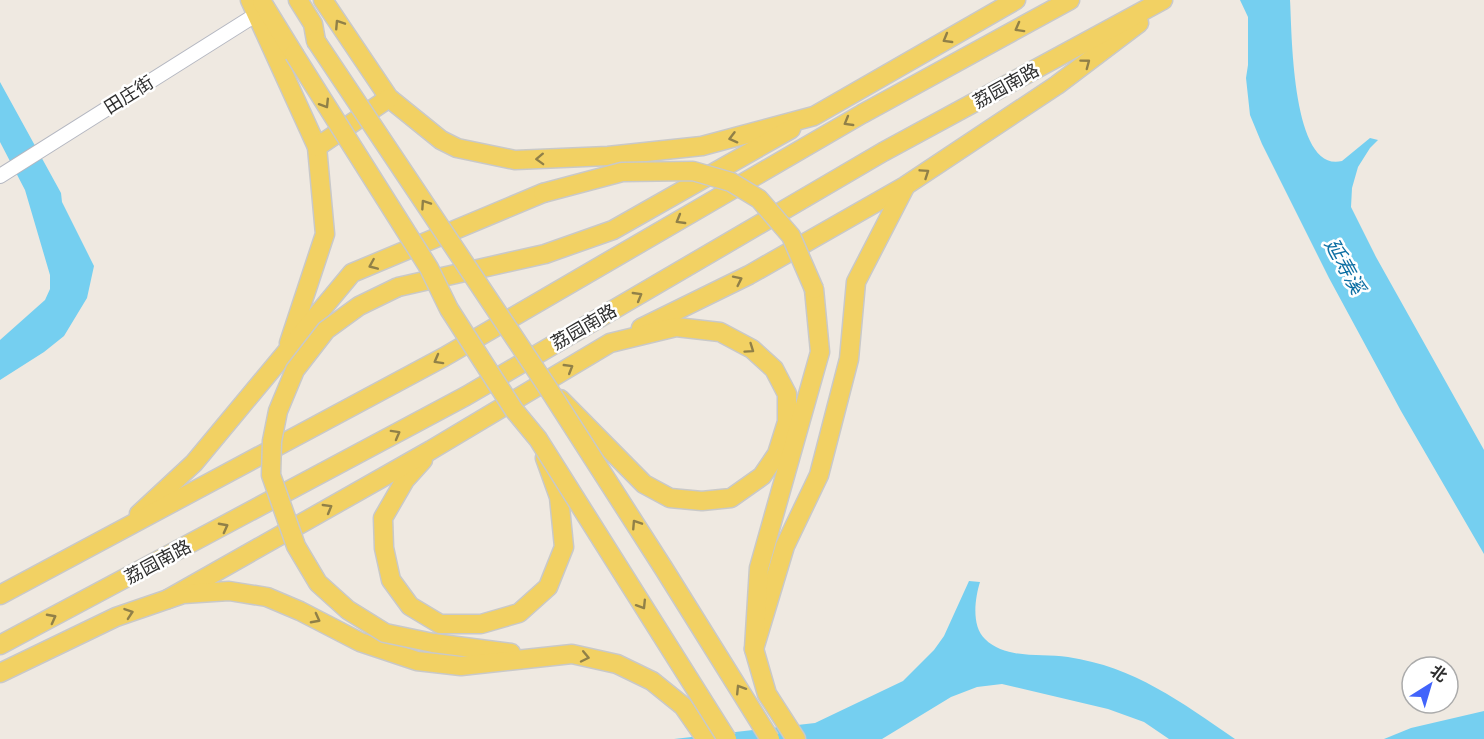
<svg xmlns="http://www.w3.org/2000/svg" width="1484" height="739" font-family="Arial,'Noto Sans SC',sans-serif">
<style>
.water{fill:#75cff0}
.lines{fill:none;stroke-linecap:round;stroke-linejoin:round}
.minor-casing{stroke:#b4b7c1;stroke-width:16}
.major-casing{stroke:#c9c9c9;stroke-width:21}
.minor{stroke:#fff;stroke-width:14}
.major{stroke:#f2d163;stroke-width:18}
.major-bridge-casing{stroke:#c9c9c9;stroke-width:21;stroke-linecap:butt}
.major-bridge{stroke:#f2d163;stroke-width:18}
.oneway{stroke:#908048}
.labels{text-anchor:middle;stroke-width:5;stroke-linejoin:round;paint-order:stroke}
.street-label{font-size:18px;fill:#2e2e2e;stroke:#fff}
.water-label{font-size:20px;font-style:italic;fill:#0d6fa3;stroke:#fff}
</style>
<rect width="100%" height="100%" fill="#efe9e1"/>
<g class="water">
<path d="M 1240,0 L 1290,0 C 1292,30 1291,174 1342,161 L 1370,138 L 1378,140 L 1370,148 L 1358,167 L 1352,188 L 1351,207 L 1376,257 L 1484,450 L 1484,554 L 1401,411 L 1329,278 L 1262,144 L 1250,115 L 1246,78 L 1248,65 L 1248,17 Z"/>
<polygon points="0,82 61,193 62,202 94,266 87,298 64,336 44,352 0,380 0,340 45,300 50,289 50,275 25,190 0,142"/>
<path d="M 969,581 L 980,582 C 975,598 971,626 985,639 C 1006,660 1041,653 1068,657 C 1135,667 1181,702 1235,739 L 1169,739 L 1144,722 L 1108,709 L 1002,684 L 977,687 L 951,697 L 882,739 L 674,739 L 815,723 L 903,681 L 934,650 L 944,636 Z"/>
<polygon points="1484,711 1484,739 1384,739 1411,728"/>
</g>
<g class="lines">
<g class="minor-casing">
<polyline id="minor" points="0,176 257,14"/>
</g>
<g class="major-casing">
<g id="major">
<polyline points="250,0 317,147 325,234 289,343"/>
<polyline points="298,0 313,24 316,41"/>
<polyline points="323,0 389,98 441,140 457,148 515,160 608,156 702,146 814,116 1016,0"/>
<polyline points="262,2 294,54"/>
<polyline points="317,147 389,98"/>
<polyline points="398,287 545,254 613,230 791,129"/>
<polyline points="641,328 749,275 905,186 1057,85 1139,23"/>
<polyline points="423,460 405,480 383,518 384,548 391,580 410,606 440,624 481,624 519,613 548,587 564,547 559,497 545,458"/>
<polyline points="139,514 194,463 352,273 543,193"/>
<polyline points="0,595 444,357 862,114 1070,0"/>
<polyline points="168,599 431,450 610,343 676,327 720,332 752,349 774,369 787,394 787,422 777,454 762,476 731,498 702,501 670,498 644,484 560,399"/>
<polyline points="433,643 511,653"/>
<polyline points="0,645 466,396 883,152 1163,0"/>
<polyline points="754,649 785,546 819,475 849,359 856,282 905,187"/>
<polyline points="0,673 116,617 183,594 229,591 267,597 300,611 360,642 417,661 461,666 572,654 617,664 652,681 683,706 706,739"/>
<polyline points="796,739 767,694 754,649 759,568 820,352 814,289"/>
</g>
</g>
<use href="#minor" class="minor"/>
<use href="#major" class="major"/>
<g class="major-bridge-casing">
<g id="major-bridge">
<polyline points="316,41 546,385 664,569 770,739"/>
<polyline points="294,54 429,268 449,309 514,410 538,439 727,739"/>
<polyline points="543,193 622,172 693,171 731,182 759,199 791,236 814,289"/>
<polyline points="398,287 359,306 326,330 295,370 278,411 272,441 271,475 296,546 318,583 348,610 385,633 433,643"/>
</g>
</g>
<use href="#major-bridge" class="major-bridge"/>
</g>
<defs><path id="oneway-chevron" d="M-2-3.5L2.5 0L-2 3.5" fill="none" stroke-width="1.6" stroke-linecap="round" stroke-linejoin="round" transform="scale(1.5)"/></defs>
<g class="oneway">
<use href="#oneway-chevron" transform="translate(339 24) rotate(-123)"/>
<use href="#oneway-chevron" transform="translate(1019 28) rotate(151)"/>
<use href="#oneway-chevron" transform="translate(947 39) rotate(150)"/>
<use href="#oneway-chevron" transform="translate(1086 63) rotate(-37)"/>
<use href="#oneway-chevron" transform="translate(325 104) rotate(58)"/>
<use href="#oneway-chevron" transform="translate(848 122) rotate(150)"/>
<use href="#oneway-chevron" transform="translate(733 138) rotate(165)"/>
<use href="#oneway-chevron" transform="translate(540 159) rotate(178)"/>
<use href="#oneway-chevron" transform="translate(925 173) rotate(-34)"/>
<use href="#oneway-chevron" transform="translate(425 204) rotate(-124)"/>
<use href="#oneway-chevron" transform="translate(680 220) rotate(150)"/>
<use href="#oneway-chevron" transform="translate(373 265) rotate(157)"/>
<use href="#oneway-chevron" transform="translate(738 280) rotate(-26)"/>
<use href="#oneway-chevron" transform="translate(638 296) rotate(-30)"/>
<use href="#oneway-chevron" transform="translate(750 349) rotate(35)"/>
<use href="#oneway-chevron" transform="translate(438 360) rotate(151)"/>
<use href="#oneway-chevron" transform="translate(569 368) rotate(-31)"/>
<use href="#oneway-chevron" transform="translate(396 434) rotate(-29)"/>
<use href="#oneway-chevron" transform="translate(328 508) rotate(-30)"/>
<use href="#oneway-chevron" transform="translate(636 524) rotate(-123)"/>
<use href="#oneway-chevron" transform="translate(224 527) rotate(-28)"/>
<use href="#oneway-chevron" transform="translate(642 605) rotate(58)"/>
<use href="#oneway-chevron" transform="translate(129 613) rotate(-19)"/>
<use href="#oneway-chevron" transform="translate(52 618) rotate(-28)"/>
<use href="#oneway-chevron" transform="translate(316 619) rotate(28)"/>
<use href="#oneway-chevron" transform="translate(585 657) rotate(12)"/>
<use href="#oneway-chevron" transform="translate(740 689) rotate(-122)"/>
</g>
<g class="labels">
<g class="street-label">
<text transform="translate(1006 86) rotate(-29)" y="6">荔园南路</text>
<text transform="translate(129 95) rotate(-32)" y="6">田庄街</text>
<text transform="translate(584 327) rotate(-30)" y="6">荔园南路</text>
<text transform="translate(158 562) rotate(-28)" y="6">荔园南路</text>
</g>
<g class="water-label">
<text transform="translate(1345 266) rotate(61)" y="7">延寿溪</text>
</g>
</g>
<g transform="translate(1430 685) rotate(37)"><circle r="28" fill="#ffffff" stroke="#ababab" stroke-width="1.5"/>
<path d="M0-4.5L10 22L0 15L-10 22Z" fill="#4264fb"/>
<text y="-9" font-size="16" font-weight="bold" text-anchor="middle" fill="#2e2e2e">北</text>
</g>
</svg>
